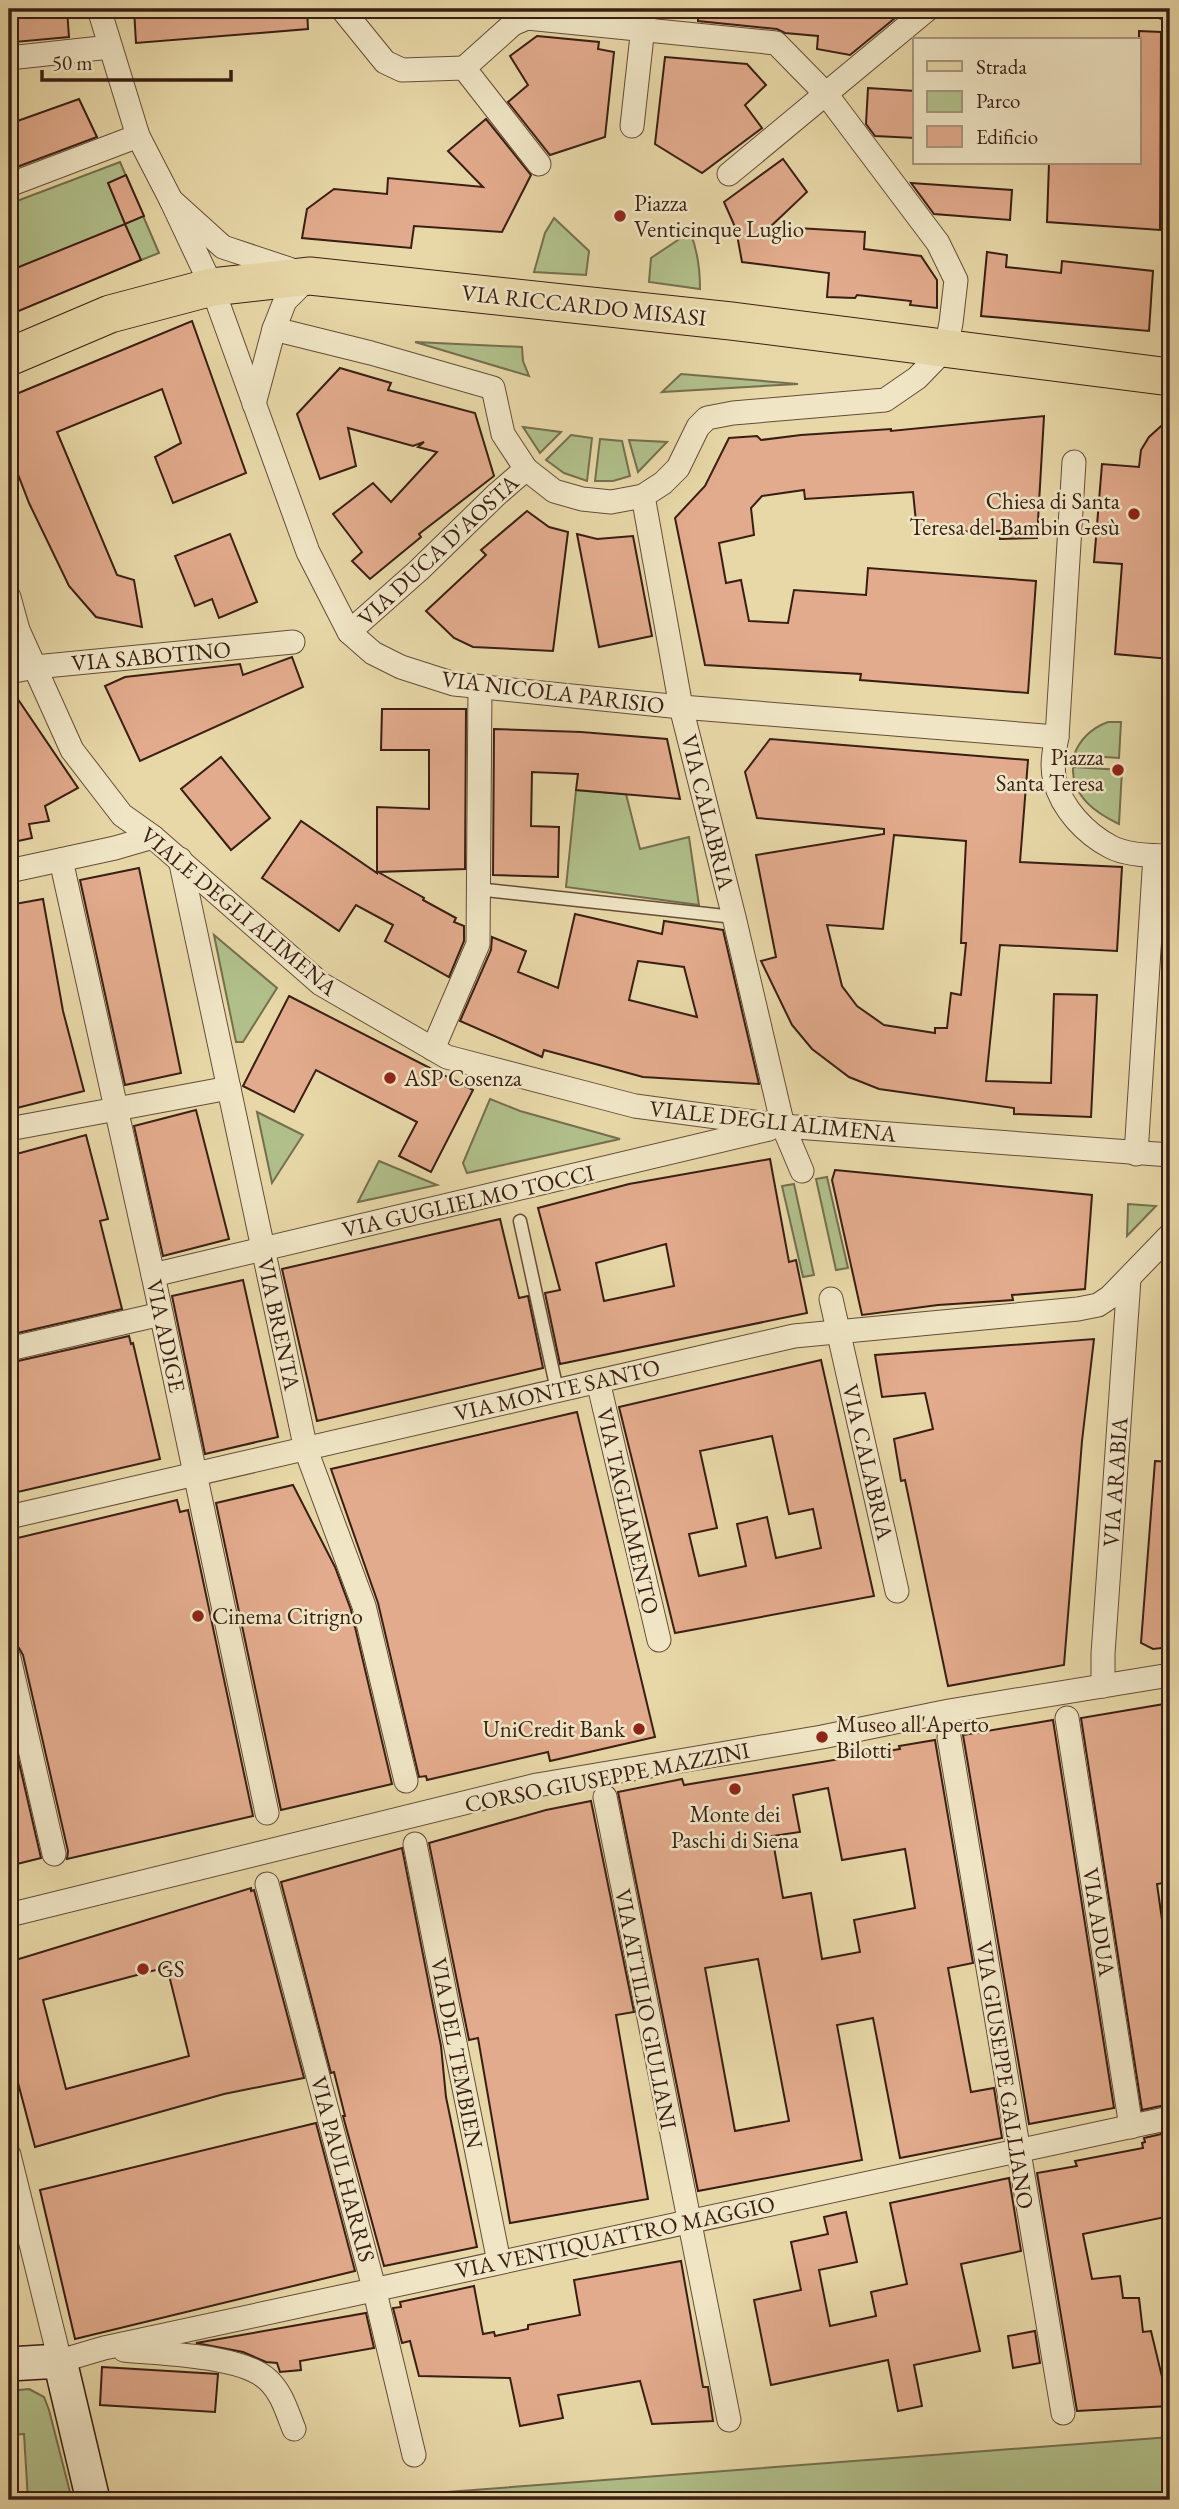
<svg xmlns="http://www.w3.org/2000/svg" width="1179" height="2509" font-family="'EB Garamond',serif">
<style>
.green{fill:#b1c08b;stroke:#756f4f;stroke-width:2}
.building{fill:#e2ab8d;stroke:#391e13;stroke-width:2;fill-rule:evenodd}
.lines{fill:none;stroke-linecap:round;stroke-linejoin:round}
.lane-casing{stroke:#654c38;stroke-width:15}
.street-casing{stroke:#654c38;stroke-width:25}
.secondary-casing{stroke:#391e13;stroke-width:36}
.primary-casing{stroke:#391e13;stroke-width:39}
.lane{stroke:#f0e6c6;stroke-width:12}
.street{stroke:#f0e6c6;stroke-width:23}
.secondary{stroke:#f0e6c6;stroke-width:33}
.primary{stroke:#e8d8a8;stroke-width:37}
.poi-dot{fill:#8f2418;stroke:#f0e6c6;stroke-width:2.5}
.labels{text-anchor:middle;stroke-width:5;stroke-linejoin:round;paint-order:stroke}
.poi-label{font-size:23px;fill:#391e13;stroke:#f0e6c6;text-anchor:start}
.street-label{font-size:23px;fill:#391e13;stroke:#f0e6c6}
</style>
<rect width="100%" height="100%" fill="#e8d8a8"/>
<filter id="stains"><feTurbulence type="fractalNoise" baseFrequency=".00286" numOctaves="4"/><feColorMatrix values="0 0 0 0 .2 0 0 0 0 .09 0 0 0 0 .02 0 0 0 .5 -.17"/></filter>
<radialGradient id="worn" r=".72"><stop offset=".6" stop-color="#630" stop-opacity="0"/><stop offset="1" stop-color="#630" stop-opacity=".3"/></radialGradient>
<g class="green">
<polygon points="120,162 159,253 9,312 9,204"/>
<polygon points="554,218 589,251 586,275 534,272 545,233"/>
<path d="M 690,232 C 698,251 700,268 700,289 L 649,282 L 651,258 Z"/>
<polygon points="415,342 522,347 523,361 529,376"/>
<polygon points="681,374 798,384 662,392"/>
<polygon points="523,427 561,432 540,453"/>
<polygon points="571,435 592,438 587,481 564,473 546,460"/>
<polygon points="600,439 622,441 630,476 613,481 595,481"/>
<polygon points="629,440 667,442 638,472"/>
<path d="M 1108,722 L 1121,722 L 1119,758 L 1074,755 C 1080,739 1092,728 1108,722 Z"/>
<path d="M 1073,767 L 1122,770 L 1119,824 C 1096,813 1072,797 1073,767 Z"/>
<polygon points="576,790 626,794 640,849 689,837 699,905 566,887"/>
<polygon points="214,935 277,988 243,1042 236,1042"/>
<polygon points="490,1099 520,1111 620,1139 467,1173 463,1163"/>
<polygon points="257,1112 303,1135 272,1183"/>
<polygon points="379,1161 437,1185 358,1202"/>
<polygon points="827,1177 848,1268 836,1270 816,1179"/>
<polygon points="794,1184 814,1275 803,1277 782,1186"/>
<polygon points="1128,1204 1156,1206 1127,1236"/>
<polygon points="29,2389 44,2397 49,2410 72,2500 28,2500 24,2434 9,2435 9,2391"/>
<polygon points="1170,2437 1170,2500 429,2500 434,2493"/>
</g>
<g class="building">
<polygon points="14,9 67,9 69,37 15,42"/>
<polygon points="134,9 307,9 308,29 136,43"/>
<polygon points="698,9 906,9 850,55 817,49 818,36 785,33 777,29 698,21"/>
<polygon points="1139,31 1161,32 1160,230 1047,222 1049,163 1139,163"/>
<polygon points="537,36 599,42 598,49 614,52 605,137 550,155 508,102 528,85 510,56"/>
<polygon points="665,57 747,64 766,85 745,105 762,128 702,173 655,144"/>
<polygon points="868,88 915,91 915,138 875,136 866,124"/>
<polygon points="79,99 97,137 9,170 9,124"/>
<polygon points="486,119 531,175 502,232 414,226 411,248 302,238 307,209 334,189 387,194 388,178 483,187 448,151"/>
<polygon points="783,159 807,192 768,229 797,228 865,232 864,249 921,256 937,280 937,308 910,305 911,301 857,295 855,298 827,297 829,273 742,262 736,229 724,202"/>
<polygon points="126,175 144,216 125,224 108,183"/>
<polygon points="911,183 1012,190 1010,220 934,214"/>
<polygon points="125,224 141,260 9,315 9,271"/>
<polygon points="987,252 1007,255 1006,267 1061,273 1062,261 1153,271 1149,331 981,316"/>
<polygon points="192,321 246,473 173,503 155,457 181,443 162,389 57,432 117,575 134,580 142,627 96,617 69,586 29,503 9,451 9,397"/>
<polygon points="340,368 391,383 388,390 475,413 494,476 419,534 421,537 370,579 352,561 362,552 333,514 373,483 391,502 437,452 418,447 424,442 413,446 348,428 356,466 320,479 297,414"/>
<polygon points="1044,416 1037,538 1000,539 1000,531 917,532 913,492 805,499 804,490 762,496 751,508 754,535 719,543 726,583 741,580 749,621 788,623 794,590 866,595 868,568 1036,581 1028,693 860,680 861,674 705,665 675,518 705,486 729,438 757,436 761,440 801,435 891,429 891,431"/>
<polygon points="1170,418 1170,659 1115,654 1122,564 1094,562 1102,464 1139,467 1141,450 1149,437"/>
<polygon points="527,511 549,527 568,532 553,651 473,647 454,638 426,611 486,555 481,550"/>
<polygon points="230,534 257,602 219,618 212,599 195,606 175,556"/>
<polygon points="577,534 597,539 633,536 652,636 599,647"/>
<polygon points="292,657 303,687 140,761 105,686 125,677 240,664 243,675"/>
<polygon points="9,686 78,788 45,806 49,821 29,824 32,838 9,843"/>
<polygon points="382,709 466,709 465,869 378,872 424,898 423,900 456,918 454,922 464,926 464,941 449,977 385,941 393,925 356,905 339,931 262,878 301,821 377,873 377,807 429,809 429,750 381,750"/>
<polygon points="494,729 581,732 667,739 680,799 576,790 578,774 532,772 531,826 559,827 558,877 493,875"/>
<path d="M 770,739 L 1028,760 L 1020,862 L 1122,867 L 1117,951 L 1000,945 L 986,1081 L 1051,1083 L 1054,994 L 1097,995 L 1091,1117 L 1014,1114 L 1014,1108 L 879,1089 L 849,1077 L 812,1049 L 792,1025 L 761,961 L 776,957 L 756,855 L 884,834 L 884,829 L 757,818 L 745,772 ZM 894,835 L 966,841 L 961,943 L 966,943 L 961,995 L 951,993 L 947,1028 L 935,1028 L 935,1033 L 884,1025 L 857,1006 L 842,986 L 827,925 L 883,929 Z"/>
<polygon points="221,757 270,818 231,850 181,789"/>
<polygon points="139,868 181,1073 125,1085 80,880"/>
<polygon points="43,899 63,1011 84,1091 9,1110 9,905"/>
<path d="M 575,914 L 662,934 L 664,921 L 723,930 L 759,1084 L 643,1077 L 544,1050 L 542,1057 L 460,1021 L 491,950 L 492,937 L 526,951 L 518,972 L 558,988 ZM 638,961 L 684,967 L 697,1017 L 629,1000 Z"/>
<polygon points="289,996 473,1090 431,1172 399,1156 417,1122 316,1070 294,1112 243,1086"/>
<polygon points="196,1110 229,1239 163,1256 134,1126"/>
<polygon points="86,1135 108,1219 100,1221 122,1309 9,1335 9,1156"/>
<path d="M 770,1159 L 789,1262 L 796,1260 L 807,1313 L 560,1364 L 545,1293 L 560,1290 L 538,1208 L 629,1184 ZM 666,1244 L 674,1286 L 604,1301 L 596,1263 Z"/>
<polygon points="835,1170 1092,1195 1085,1289 1012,1295 1013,1300 938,1305 862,1315 832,1180"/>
<polygon points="500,1219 519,1298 528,1296 543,1368 317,1421 282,1269"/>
<polygon points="243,1280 278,1437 205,1454 172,1296"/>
<polygon points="129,1336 131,1344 133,1343 160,1459 9,1494 9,1363"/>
<polygon points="1094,1339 1082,1441 1064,1665 948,1686 905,1480 901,1481 894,1439 933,1429 925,1393 882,1397 875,1355"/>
<path d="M 821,1360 L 874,1596 L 675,1633 L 619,1407 ZM 772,1436 L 789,1514 L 813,1509 L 821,1548 L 776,1558 L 767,1517 L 737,1524 L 746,1566 L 699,1576 L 689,1534 L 717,1528 L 700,1451 Z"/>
<polygon points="577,1412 655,1737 550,1761 548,1752 427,1780 426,1776 419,1777 378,1603 331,1469"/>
<polygon points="1155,1461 1170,1462 1170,1647 1153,1649 1141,1643"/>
<polygon points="293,1485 335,1567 351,1610 392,1784 281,1810 216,1503"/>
<polygon points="177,1500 180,1512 188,1510 253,1816 67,1859 68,1851 23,1655 19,1648 9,1644 9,1540"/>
<polygon points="1170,1703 1170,1882 1157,1884 1170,1977 1170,2104 1142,2110 1081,1718"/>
<polygon points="9,1719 41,1858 9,1866"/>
<polygon points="1053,1720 1114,2108 1029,2124 963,1735"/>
<path d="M 935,1740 L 973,1963 L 948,1968 L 971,2092 L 994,2088 L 1002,2138 L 900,2158 L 873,2018 L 837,2025 L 862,2160 L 698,2191 L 618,1792 L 682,1779 L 684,1785 L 900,1749 L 899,1746 ZM 828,1788 L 842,1860 L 905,1849 L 915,1908 L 854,1920 L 860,1952 L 822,1959 L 811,1893 L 783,1898 L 772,1836 L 800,1832 L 793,1795 ZM 758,1959 L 789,2121 L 735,2131 L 705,1968 Z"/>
<polygon points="591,1801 634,2012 616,2015 648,2199 510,2223 478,2038 469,2040 429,1843 546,1810"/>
<polygon points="402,1848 441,2046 446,2097 477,2247 384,2266 343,2116 345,2116 334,2072 331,2073 281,1882"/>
<path d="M 251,1888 L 251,1891 L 254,1890 L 304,2078 L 224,2094 L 35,2147 L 9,2049 L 9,1962 ZM 167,1967 L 189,2056 L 66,2089 L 43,2000 Z"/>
<polygon points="316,2123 355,2271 75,2339 40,2190"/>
<polygon points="1170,2132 1170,2216 1083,2234 1092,2279 1120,2276 1123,2298 1139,2298 1143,2332 1151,2331 1169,2406 1077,2411 1037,2173 1077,2166 1075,2161 1143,2148 1142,2143 1145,2142 1144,2138"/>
<polygon points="1009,2178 1021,2251 961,2264 980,2351 914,2365 922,2406 898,2411 888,2360 771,2385 754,2300 801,2290 791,2242 828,2234 824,2217 846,2212 857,2262 819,2270 830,2326 876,2316 871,2292 907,2284 890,2203"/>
<polygon points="681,2261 703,2387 708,2387 713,2421 652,2424 640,2381 558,2395 563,2418 520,2426 510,2378 419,2376 410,2341 402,2343 393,2308 401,2307 400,2302 474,2286 483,2334 494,2332 495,2336 528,2329 528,2325 580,2315 574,2280"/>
<polygon points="366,2313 374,2348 300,2361 301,2370 280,2372 277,2363 266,2362 243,2352 196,2343"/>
<polygon points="1035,2331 1040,2363 1013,2368 1008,2336"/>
<polygon points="102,2367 218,2374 215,2412 100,2405"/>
</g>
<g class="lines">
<g class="lane-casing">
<g id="lane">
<polyline points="477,889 734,917"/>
<polyline points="520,1221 557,1390"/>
</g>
</g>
<g class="street-casing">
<g id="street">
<polyline points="99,9 138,136 171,200 223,247 310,276 285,301 274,329 254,404"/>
<polyline points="342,9 385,62 402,70 464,68"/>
<polyline points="1166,9 1170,9"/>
<polyline points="9,58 110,47"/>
<polyline points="464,68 539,164"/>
<polyline points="632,126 645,9"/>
<polyline points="729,174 928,9"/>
<polyline points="9,185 138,136"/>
<polyline points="171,200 212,287 308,552 349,632 373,653 401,667 454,684 681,707 1057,737"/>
<polyline points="274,329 371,353 493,388 503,434 526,469 554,491 582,499 611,502 643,496 663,483 678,468 698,427 707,418 733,413 885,400 917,378 946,348 951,323 956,280 938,243 826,94 776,43 527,18 513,24 464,68"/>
<path d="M 1074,462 L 1057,737 C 1054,751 1051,767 1055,781 C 1062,809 1086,834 1111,847 C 1126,855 1153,856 1170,856"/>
<polyline points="643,496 681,707 734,917 783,1126 802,1171"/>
<polyline points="9,597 18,630 72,750 122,815 153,837 321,984 447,1057 635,1106 783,1126 1170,1155"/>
<polyline points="349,632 419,570 496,495 526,469"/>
<polyline points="9,672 35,667 293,642"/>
<polyline points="180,859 306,1450 364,1606 406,1781"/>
<polyline points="61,860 153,1275 267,1813"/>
<polyline points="9,871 115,848 153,837"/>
<polyline points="433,1049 478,944 480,687"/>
<polyline points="9,1129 229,1088"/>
<polyline points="1136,1154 1155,856"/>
<polyline points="153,1275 769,1129"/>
<polyline points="831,1299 897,1591"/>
<polyline points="9,1349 161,1314"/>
<polyline points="598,1381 659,1640"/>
<polyline points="9,1517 794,1336 1078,1309 1098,1305 1110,1297 1170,1235"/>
<polyline points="9,1658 54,1854"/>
<polyline points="1103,1686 1103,1654 1129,1279"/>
<polyline points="1067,1718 1131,2127"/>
<polyline points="949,1737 1063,2413"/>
<polyline points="605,1797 729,2420"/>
<polyline points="415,1844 499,2262"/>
<polyline points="267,1884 374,2288 414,2455"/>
<polyline points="9,1915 537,1785 822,1737 949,1711 1170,1675"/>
<polyline points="9,2155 60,2361 104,2348 1170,2118"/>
<path d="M 124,2350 C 161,2354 242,2355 268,2380 C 282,2393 287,2412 294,2429"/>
</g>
</g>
<g class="secondary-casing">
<polyline id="secondary" points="9,2364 60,2361 93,2500"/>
</g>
<g class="primary-casing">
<polyline id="primary" points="9,357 110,314 212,287 310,276 731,321 1170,377"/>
</g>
<use href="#lane" class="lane"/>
<use href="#street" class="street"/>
<use href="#secondary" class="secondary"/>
<use href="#primary" class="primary"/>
</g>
<g class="poi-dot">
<circle cx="620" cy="216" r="7"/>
<circle cx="1134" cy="514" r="7"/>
<circle cx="1118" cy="770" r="7"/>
<circle cx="390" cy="1078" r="7"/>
<circle cx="198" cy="1616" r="7"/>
<circle cx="639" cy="1729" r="7"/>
<circle cx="822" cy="1737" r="7"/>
<circle cx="735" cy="1789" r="7"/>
<circle cx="143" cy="1969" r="7"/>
</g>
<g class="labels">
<g class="poi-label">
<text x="634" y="211">Piazza<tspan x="634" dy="26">Venticinque Luglio</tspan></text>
<text x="1120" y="509" text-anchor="end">Chiesa di Santa<tspan x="1120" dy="26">Teresa del Bambin Gesù</tspan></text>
<text x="1104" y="765" text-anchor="end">Piazza<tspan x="1104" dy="26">Santa Teresa</tspan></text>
<text x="404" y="1086">ASP Cosenza</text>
<text x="212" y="1624">Cinema Citrigno</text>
<text x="836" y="1732">Museo all'Aperto<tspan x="836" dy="26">Bilotti</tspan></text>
<text x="625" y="1737" text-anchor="end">UniCredit Bank</text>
<text x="735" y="1822" text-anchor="middle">Monte dei<tspan x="735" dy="26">Paschi di Siena</tspan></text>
<text x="157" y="1977">GS</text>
</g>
<g class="street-label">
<text transform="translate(584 305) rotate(6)" y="8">VIA RICCARDO MISASI</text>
<text transform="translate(438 550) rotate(-43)" y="8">VIA DUCA D'AOSTA</text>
<text transform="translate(151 656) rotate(-5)" y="8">VIA SABOTINO</text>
<text transform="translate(553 692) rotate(7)" y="8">VIA NICOLA PARISIO</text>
<text transform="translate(708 812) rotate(76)" y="8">VIA CALABRIA</text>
<text transform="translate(239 911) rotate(40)" y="8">VIALE DEGLI ALIMENA</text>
<text transform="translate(773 1121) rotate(6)" y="8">VIALE DEGLI ALIMENA</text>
<text transform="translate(468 1201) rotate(-13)" y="8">VIA GUGLIELMO TOCCI</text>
<text transform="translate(279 1324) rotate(78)" y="8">VIA BRENTA</text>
<text transform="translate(166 1336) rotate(78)" y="8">VIA ADIGE</text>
<text transform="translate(557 1390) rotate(-13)" y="8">VIA MONTE SANTO</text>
<text transform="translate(868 1462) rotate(77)" y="8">VIA CALABRIA</text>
<text transform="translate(1115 1482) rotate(-86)" y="8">VIA ARABIA</text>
<text transform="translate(628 1511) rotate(77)" y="8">VIA TAGLIAMENTO</text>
<text transform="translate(607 1777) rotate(-11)" y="8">CORSO GIUSEPPE MAZZINI</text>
<text transform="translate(1099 1922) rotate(81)" y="8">VIA ADUA</text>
<text transform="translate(646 2009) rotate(79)" y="8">VIA ATTILIO GIULIANI</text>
<text transform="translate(457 2053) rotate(79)" y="8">VIA DEL TEMBIEN</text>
<text transform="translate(1005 2075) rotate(81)" y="8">VIA GIUSEPPE GALLIANO</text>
<text transform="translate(343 2169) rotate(75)" y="8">VIA PAUL HARRIS</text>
<text transform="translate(615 2237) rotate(-12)" y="8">VIA VENTIQUATTRO MAGGIO</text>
</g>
</g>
<rect width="1179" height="2509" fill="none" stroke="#e8d8a8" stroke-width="35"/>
<rect x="10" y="10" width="1158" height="2488" fill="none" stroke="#391e13" stroke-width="3.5"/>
<rect x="18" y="18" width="1144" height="2474" fill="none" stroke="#391e13" stroke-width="2"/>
<rect x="913" y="38" width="228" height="126" fill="#f0e6c6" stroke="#a7967e" stroke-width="2"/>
<rect x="927" y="61" width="35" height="10" fill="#e8d8a8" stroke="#a7967e" stroke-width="2"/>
<text x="976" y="74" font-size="21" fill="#391e13">Strada</text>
<rect x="927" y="91" width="35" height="21" fill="#b1c08b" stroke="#a7967e" stroke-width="2"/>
<text x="976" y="108" font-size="21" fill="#391e13">Parco</text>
<rect x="927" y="126" width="35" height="21" fill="#e2ab8d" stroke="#a7967e" stroke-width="2"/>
<text x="976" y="144" font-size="21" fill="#391e13">Edificio</text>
<path d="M42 70v10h189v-10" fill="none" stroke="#391e13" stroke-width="3.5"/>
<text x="52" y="70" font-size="21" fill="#391e13" stroke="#f0e6c6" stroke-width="5" paint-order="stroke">50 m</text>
<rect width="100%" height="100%" filter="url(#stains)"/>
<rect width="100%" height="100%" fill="url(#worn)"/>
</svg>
